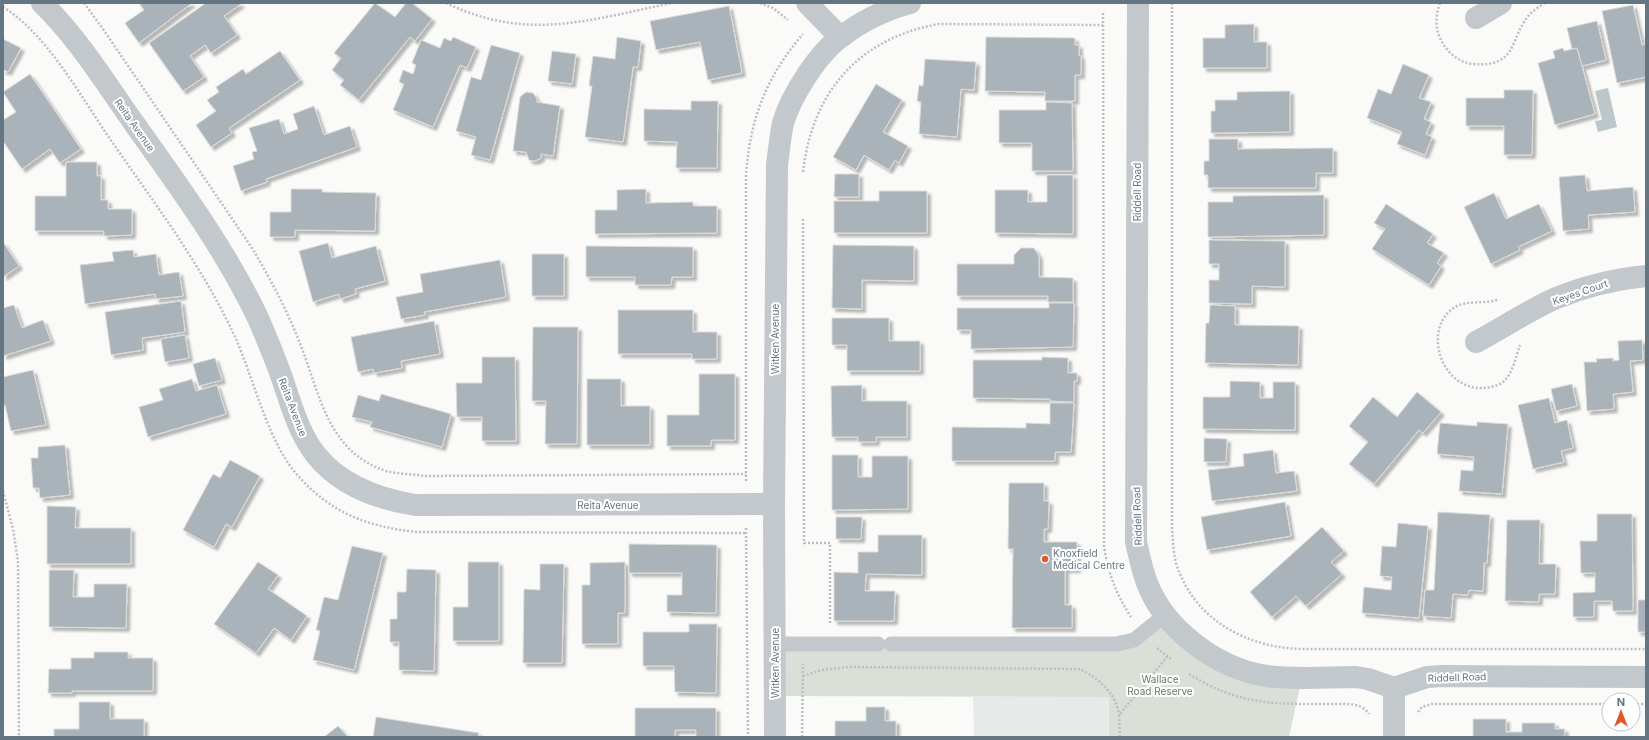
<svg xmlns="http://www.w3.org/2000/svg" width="1649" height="740" font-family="Inter,sans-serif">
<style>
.built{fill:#e8e9e9}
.green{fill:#dadfd7}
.water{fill:#bbc7cb}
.building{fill:#aab3b9;stroke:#dcdcda;filter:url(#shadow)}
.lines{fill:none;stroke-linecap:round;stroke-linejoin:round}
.path{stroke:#bbbfc2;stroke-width:2.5;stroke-dasharray:2 2;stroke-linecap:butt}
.service{stroke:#c3c8cc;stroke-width:15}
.minor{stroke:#c3c8cc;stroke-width:22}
.poi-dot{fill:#e4572e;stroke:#fff;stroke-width:1.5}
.labels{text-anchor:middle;stroke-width:4;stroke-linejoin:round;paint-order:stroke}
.street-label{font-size:10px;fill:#657683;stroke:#fff}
.poi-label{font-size:10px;fill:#657683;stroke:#fff;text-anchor:start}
.park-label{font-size:10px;fill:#687a64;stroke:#fff}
</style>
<defs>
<filter id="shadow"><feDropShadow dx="3.5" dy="3.5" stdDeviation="1" flood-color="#0004"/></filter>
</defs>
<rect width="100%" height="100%" fill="#fafaf8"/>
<polygon class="built" points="973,697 1109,697 1109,737 974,737"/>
<polygon class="green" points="1165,615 1198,647 1302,677 1289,737 1109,737 1109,697 775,696 775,644 1116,644"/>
<polygon class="water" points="1608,88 1617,127 1598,132 1595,121 1602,120 1595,91"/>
<g class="building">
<polygon points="139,3 192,3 139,43 125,23 144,10"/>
<polygon points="206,3 240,3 241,4 224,16 237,35 211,53 205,45 190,56 204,77 183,91 149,43"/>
<polygon points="375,3 395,17 406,3 412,3 432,19 415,41 410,37 359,100 340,85 344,80 332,70 341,58 334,53"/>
<polygon points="1633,5 1642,45 1646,44 1646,77 1617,83 1602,11"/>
<polygon points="729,6 742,73 708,80 700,42 656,50 650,21"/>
<polygon points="1597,21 1606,60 1582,66 1577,48 1572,49 1567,28"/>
<polygon points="1254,24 1254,42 1267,42 1267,68 1203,68 1203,38 1225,38 1225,25"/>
<polygon points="453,37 476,47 467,68 460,65 433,127 393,110 404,84 399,82 403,70 413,74 416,65 412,63 421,40 440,48 444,38 451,41"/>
<polygon points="617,37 641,41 638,67 633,67 623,142 585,137 592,86 589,86 593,56 615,59"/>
<polygon points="986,37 1075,38 1075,45 1079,45 1079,56 1081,56 1081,75 1075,75 1075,101 1045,101 1045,92 985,91"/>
<polygon points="3,39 21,48 8,72 4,70 3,72"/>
<polygon points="491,45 520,53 490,160 471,155 476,137 456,131 471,77 481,80"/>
<polygon points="1563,48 1564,51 1577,48 1595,114 1555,125 1538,63 1555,58 1553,51"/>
<polygon points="280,51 300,80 229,128 232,133 211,147 196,125 216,111 207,100 219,92 216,87 243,69 246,74"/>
<polygon points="552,51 576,54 572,84 548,81"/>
<polygon points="925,59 976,62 974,90 961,89 957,137 919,134 921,102 917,101 919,85 923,86"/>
<polygon points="1403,64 1429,75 1419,98 1431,102 1424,119 1431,122 1426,134 1432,137 1425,155 1397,144 1402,132 1367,118 1378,89 1391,94"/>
<polygon points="30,74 81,149 60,163 50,149 22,169 3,141 3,120 16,112 3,92"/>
<polygon points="876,84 902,100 883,132 908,146 899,163 895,160 889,170 864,155 856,170 833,157"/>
<polygon points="1504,90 1533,90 1532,155 1504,155 1504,126 1466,126 1466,98 1504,98"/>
<polygon points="1290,91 1290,132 1211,133 1211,111 1215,111 1215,100 1237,100 1237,92"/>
<polygon points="526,92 533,93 537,99 537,102 560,106 553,156 541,154 541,158 535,161 529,160 526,152 513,151 520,97"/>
<polygon points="691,101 718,101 717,168 676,168 677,142 644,141 644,109 691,110"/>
<polygon points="1046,102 1072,103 1073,171 1032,171 1032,143 999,143 999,110 1046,110"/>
<polygon points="314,106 324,135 350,126 357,147 266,179 267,182 241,191 233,166 254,159 252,152 257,151 249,128 279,119 284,134 298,129 293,114"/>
<polygon points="1209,139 1238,139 1238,149 1333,148 1333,173 1316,173 1316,188 1208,188 1208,175 1204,175 1204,161 1209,161"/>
<polygon points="66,162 97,162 97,176 101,176 101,200 108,200 108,209 132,209 132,235 104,236 104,231 35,231 35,196 66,196"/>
<polygon points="835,174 859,174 859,197 834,197"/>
<polygon points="1047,175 1073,175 1073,234 995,233 995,190 1028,190 1028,202 1047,202"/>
<polygon points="1585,175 1587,191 1633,187 1635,212 1588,215 1589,229 1563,231 1559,177"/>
<polygon points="291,189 322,189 322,192 376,193 375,231 295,230 295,237 270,237 270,212 291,212"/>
<polygon points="646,189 646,203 693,202 693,206 717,206 717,233 595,234 595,210 617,210 617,190"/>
<polygon points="879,191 927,191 927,233 834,233 834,201 879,201"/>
<polygon points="1494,193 1506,219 1539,204 1552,231 1518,247 1520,250 1491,264 1464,207"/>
<polygon points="1324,195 1324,235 1208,237 1208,202 1233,202 1233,196"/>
<polygon points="1386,204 1433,234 1427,243 1444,253 1437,263 1441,266 1429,285 1372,249 1385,229 1374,223"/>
<polygon points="1209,240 1285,241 1285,287 1252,286 1252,304 1209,303 1209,280 1219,280 1219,264 1209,264"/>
<polygon points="3,242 19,266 3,277"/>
<polygon points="328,243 332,258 376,246 385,281 355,289 356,294 340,299 339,294 313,302 299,251"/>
<polygon points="833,245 914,246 914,281 862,280 862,309 832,308"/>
<polygon points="586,246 693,247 693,277 672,277 671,285 635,285 635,277 586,277"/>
<polygon points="1021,248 1034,248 1039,256 1039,277 1073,278 1073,302 1048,302 1048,296 957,296 957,264 1014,264 1014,255"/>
<polygon points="133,250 134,257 156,254 159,275 179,272 183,296 156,299 155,294 85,304 80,265 114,261 112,252"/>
<rect x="532" y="254" width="32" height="42"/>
<polygon points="500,260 506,297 424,312 425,315 401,319 396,297 423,292 420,274"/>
<polygon points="181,301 185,332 142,338 143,350 111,355 105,312"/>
<polygon points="1049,303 1074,303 1073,347 971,349 971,330 957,330 957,308 1049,308"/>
<polygon points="14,305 22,328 43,320 51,341 3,356 3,308"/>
<polygon points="1210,305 1235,306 1235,325 1299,326 1298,365 1205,363 1206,323 1209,323"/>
<polygon points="618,310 693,310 693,332 717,332 717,359 692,359 692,354 618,354"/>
<polygon points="832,318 889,318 889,341 920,341 920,371 847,371 847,345 832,345"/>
<polygon points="434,321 440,354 401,361 402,368 374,373 373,369 358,372 351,337"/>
<polygon points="533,327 578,327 577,444 545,444 546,401 532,401"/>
<polygon points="185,335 189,358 165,362 161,339"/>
<polygon points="1642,340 1643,360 1630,361 1633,392 1613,394 1614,409 1587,411 1584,362 1597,362 1596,359 1613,358 1613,361 1619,360 1618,341"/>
<polygon points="482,357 515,357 516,441 482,441 482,417 457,417 456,383 482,383"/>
<polygon points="1042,357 1068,358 1068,373 1077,373 1077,381 1074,381 1074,402 1050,401 1050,399 973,398 973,360 1042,360"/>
<polygon points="215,358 222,380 199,386 193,364"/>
<polygon points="33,370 46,425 11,431 5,405 3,406 3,377"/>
<polygon points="699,374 735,374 735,440 711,440 711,446 667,446 667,415 699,415"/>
<polygon points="192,379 196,391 217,385 226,414 148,437 139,407 163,400 159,389"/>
<polygon points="587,379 621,379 621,406 650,406 650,445 587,445"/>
<polygon points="1230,381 1260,382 1260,398 1273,398 1273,382 1295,382 1295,430 1203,429 1203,397 1230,397"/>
<polygon points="1572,384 1577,406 1556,411 1551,389"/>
<polygon points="862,385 862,401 907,401 907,437 876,437 876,442 858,442 858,437 832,437 831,386"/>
<polygon points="1417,392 1441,412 1423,433 1419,430 1374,484 1349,464 1368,442 1349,426 1373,397 1397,417"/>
<polygon points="381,394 451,414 442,447 370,427 372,422 352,417 358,395 379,401"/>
<polygon points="1549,398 1555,423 1567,420 1573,448 1561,451 1564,462 1533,469 1518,405"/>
<polygon points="1050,403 1074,403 1071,452 1055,452 1055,461 952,461 952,427 1026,428 1026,423 1050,424"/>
<polygon points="1477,422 1508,424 1502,494 1459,491 1461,470 1473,471 1474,457 1437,454 1440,423 1477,426"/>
<polygon points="1204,438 1227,439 1226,462 1204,462"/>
<polygon points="65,445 70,495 40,498 39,488 33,488 31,458 38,458 38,447"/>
<polygon points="1273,450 1276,473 1294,471 1297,491 1212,501 1208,470 1244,466 1243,454"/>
<polygon points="832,455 858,455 858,477 872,477 872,456 908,456 908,509 832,510"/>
<polygon points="230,460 260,476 232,527 226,524 214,547 183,530 213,474 220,478"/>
<polygon points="1009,483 1044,483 1044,501 1049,501 1048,529 1044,529 1044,542 1077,542 1077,569 1065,569 1065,605 1072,605 1072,628 1012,628 1013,549 1008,549"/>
<polygon points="1285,502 1291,536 1207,550 1201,517"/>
<polygon points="47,506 76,507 75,528 131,528 131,564 47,564"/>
<polygon points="1438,512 1490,515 1487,563 1484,563 1483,591 1469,590 1468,595 1453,594 1451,618 1423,616 1425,590 1434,590"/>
<polygon points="1597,514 1632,514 1633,611 1613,611 1612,601 1594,601 1594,617 1573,617 1573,593 1595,592 1595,573 1581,573 1580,541 1597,541"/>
<polygon points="836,517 862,517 861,539 836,539"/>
<polygon points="1507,520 1540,520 1539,564 1556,564 1555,594 1539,594 1539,602 1505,601"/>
<polygon points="1398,523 1428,526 1419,618 1362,613 1364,587 1391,590 1392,577 1380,576 1382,546 1396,547"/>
<polygon points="1322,527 1344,551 1331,562 1342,574 1306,606 1296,596 1272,617 1250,592"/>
<polygon points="878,535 922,535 922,575 866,574 865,591 895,591 894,621 834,621 834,572 858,573 858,552 878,552"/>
<polygon points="629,544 717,545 716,613 667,612 667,595 682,595 682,573 629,573"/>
<polygon points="352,546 383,553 354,670 313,660 320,631 316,630 324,597 338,600"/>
<polygon points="258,562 278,575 268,589 307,616 291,640 274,628 256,653 214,624"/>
<polygon points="468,562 499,562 499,641 453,641 453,607 468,607"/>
<polygon points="625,562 625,613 618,613 618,644 582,644 582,585 590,585 590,563"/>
<polygon points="540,564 564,564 562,663 523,663 524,589 540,590"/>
<polygon points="407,569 436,570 434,671 399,670 399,642 390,642 390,619 397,619 397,592 406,592"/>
<polygon points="49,570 74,570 73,597 94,597 94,584 127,584 126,628 49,627"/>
<rect x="1638" y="600" width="8" height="32"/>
<polygon points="689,624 717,624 716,693 675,692 674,666 643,666 643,632 689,632"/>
<polygon points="94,652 128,652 128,658 153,658 153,691 72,691 72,693 48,693 49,669 71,669 71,658 94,658"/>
<polygon points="79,702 110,702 110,719 144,719 144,737 54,737 54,729 79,729"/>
<polygon points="866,707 885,707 885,721 896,721 896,737 835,737 835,721 866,721"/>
<polygon points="635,708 716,708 716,737 696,737 696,730 675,730 675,737 635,737"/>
<polygon points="376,717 479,733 478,737 373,737"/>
<polygon points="1473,719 1506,719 1506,732 1522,732 1522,723 1555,723 1555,729 1565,729 1564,737 1473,737"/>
<polygon points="338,726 348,737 324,737"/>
</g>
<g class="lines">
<g class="path">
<path d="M 84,3 L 103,29 L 252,248 C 271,280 288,312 301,346 C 320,395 328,452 386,471 C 398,474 412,474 425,476 L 746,474"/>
<path d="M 446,3 C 527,42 589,20 672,3"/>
<polyline points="760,3 773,8 788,20"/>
<path d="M 1172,3 L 1172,527 C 1173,541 1173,556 1178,569 C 1195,614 1233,639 1279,647 C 1290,649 1302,649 1313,649 L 1646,649"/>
<path d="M 1440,3 C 1435,16 1435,30 1442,42 C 1448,53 1460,63 1473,64 C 1519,68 1509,37 1530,14 C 1534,10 1540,6 1545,3"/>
<path d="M 3,7 C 47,34 81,97 110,139 C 155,204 203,267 236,339 C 255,382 268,444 300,478 C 333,514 369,527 417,532 L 746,533"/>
<path d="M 1103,13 L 1104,546 C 1108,573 1116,594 1131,617"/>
<path d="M 803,172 C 812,92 859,38 939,24 L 1103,25"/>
<polyline points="803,219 804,543 830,543 830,624"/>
<path d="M 1497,300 C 1484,304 1467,300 1455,307 C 1421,328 1441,391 1484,388 C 1491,387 1499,386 1504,381 C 1513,373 1516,356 1520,345"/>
<path d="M 746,481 L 746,175 C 750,119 766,77 803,34"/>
<polyline points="3,491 13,529 18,561 19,737"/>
<polyline points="746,528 748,737"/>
<polyline points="1157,648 1171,659"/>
<path d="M 1189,674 C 1240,706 1275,704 1333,704 C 1346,704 1361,702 1369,714"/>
<path d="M 803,676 L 821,670 L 849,667 L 1080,669 C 1098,678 1117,694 1119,715"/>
<polyline points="1633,704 1646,704"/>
<polyline points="1418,712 1422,707 1432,704 1609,704"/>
<polyline points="802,737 803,664"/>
<polyline points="1120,737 1119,715 1167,657"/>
</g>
<g class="service">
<polyline points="775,644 878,644"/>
<polyline points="891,644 1116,644 1134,640 1165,615"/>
</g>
<g class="minor">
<path d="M 42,3 C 79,39 106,84 136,126 C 180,188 225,249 258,318 C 267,339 276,360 283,381 C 292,407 299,434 316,455 C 340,485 378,499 415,505 L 774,504"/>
<polyline points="807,3 840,37"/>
<path d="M 1138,3 L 1136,542 C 1139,555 1142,570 1147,583 C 1165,630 1218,669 1267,676 C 1296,680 1327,677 1356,677 L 1368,679 L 1394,688 L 1427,677 L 1442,676 L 1646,677"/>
<polyline points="1476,18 1501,3"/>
<path d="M 1476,342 C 1502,328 1528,311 1554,299 C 1583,287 1615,279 1646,276"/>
<polyline points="1394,688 1394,737"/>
<path d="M 775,737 L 774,504 L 777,165 C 779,151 780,137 783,123 C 791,96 818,53 841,37 C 860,22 886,9 910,3"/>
</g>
</g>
<circle class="poi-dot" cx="1045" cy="559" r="4"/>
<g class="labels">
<g class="street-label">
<text transform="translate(135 125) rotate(55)" y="4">Reita Avenue</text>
<text transform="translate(1137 192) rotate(-90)" y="4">Riddell Road</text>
<text transform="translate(1580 292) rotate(-19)" y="4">Keyes Court</text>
<text transform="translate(775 339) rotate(-90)" y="4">Witken Avenue</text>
<text transform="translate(293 407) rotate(69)" y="4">Reita Avenue</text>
<text x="608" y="509">Reita Avenue</text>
<text transform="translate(1137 516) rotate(-92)" y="4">Riddell Road</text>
<text transform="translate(775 663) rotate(-90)" y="4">Witken Avenue</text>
<text transform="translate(1457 677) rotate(-2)" y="4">Riddell Road</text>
</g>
<g class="poi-label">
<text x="1053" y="557">Knoxfield<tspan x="1053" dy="12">Medical Centre</tspan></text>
</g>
<g class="park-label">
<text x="1160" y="683">Wallace<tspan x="1160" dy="12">Road Reserve</tspan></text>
</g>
</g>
<rect width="1649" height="740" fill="none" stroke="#657683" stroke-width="8"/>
<g transform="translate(1621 712)"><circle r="19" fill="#ffffff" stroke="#c1c8cd"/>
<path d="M0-3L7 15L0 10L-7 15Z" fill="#e4572e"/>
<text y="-6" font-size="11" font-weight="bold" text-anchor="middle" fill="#657683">N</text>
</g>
</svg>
